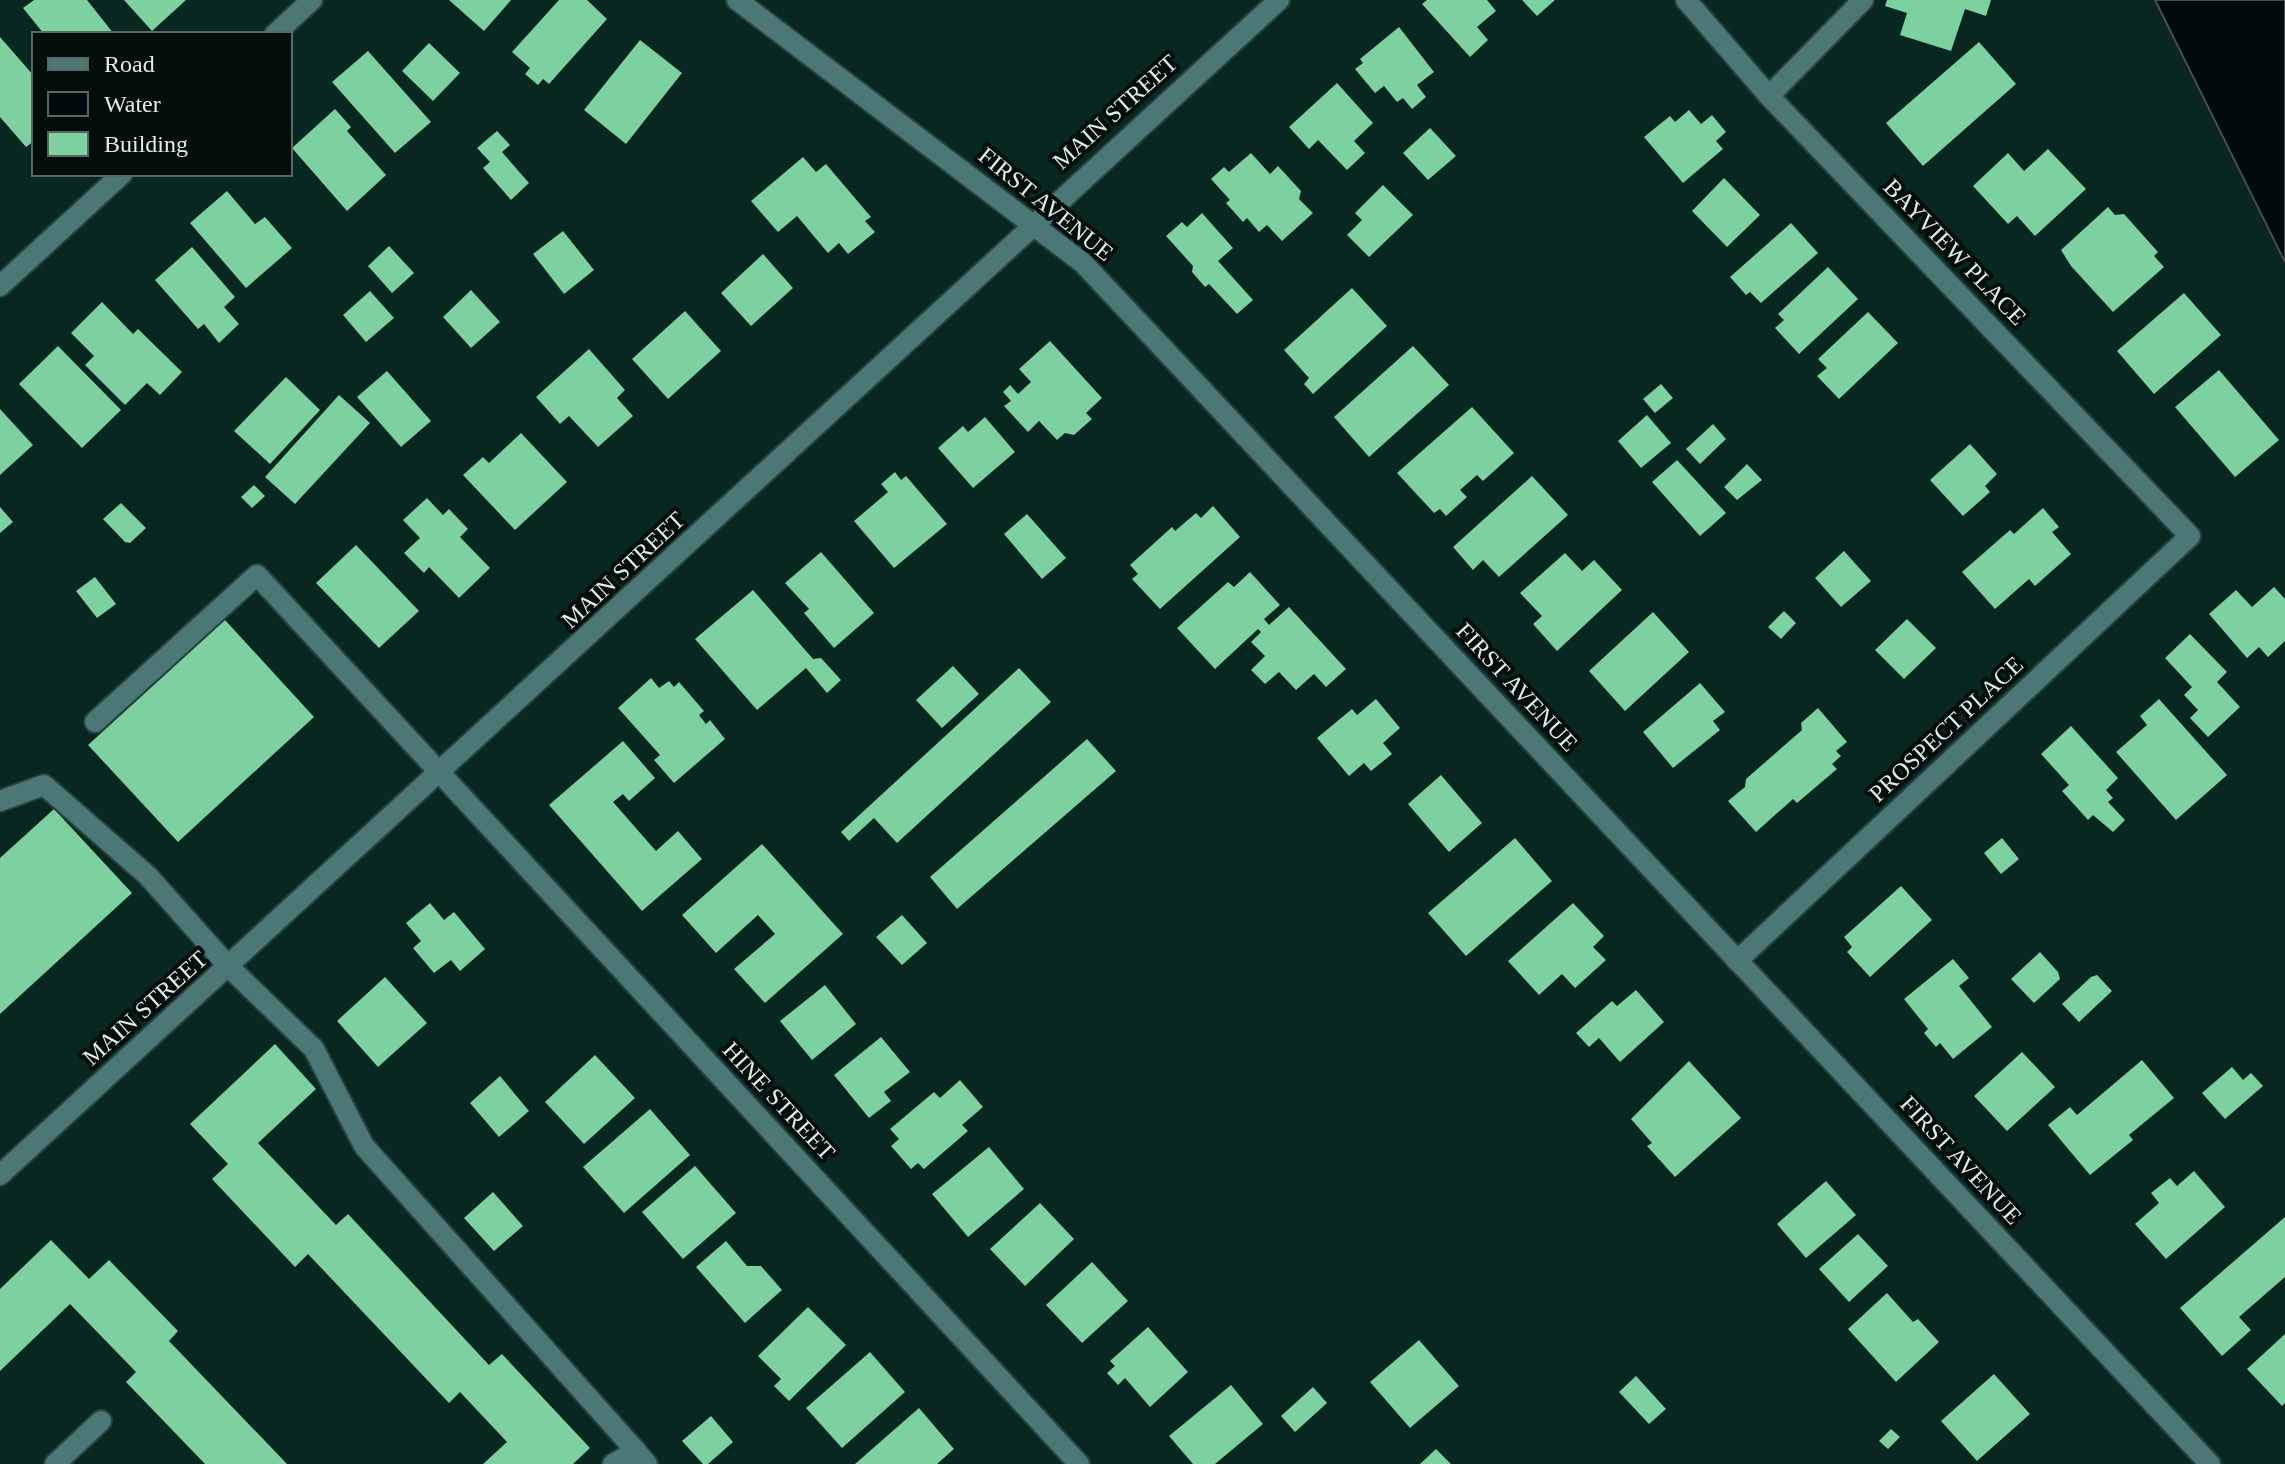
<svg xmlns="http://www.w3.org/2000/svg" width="2285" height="1464" font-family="Georgia,serif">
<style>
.water{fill:#010b0e;stroke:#434f50;stroke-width:2}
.building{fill:#7dd09f}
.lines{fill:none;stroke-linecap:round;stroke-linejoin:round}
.minor-casing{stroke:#27433d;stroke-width:24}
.minor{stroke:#4b7777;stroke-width:20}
.labels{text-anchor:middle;stroke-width:8;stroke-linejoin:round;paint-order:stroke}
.street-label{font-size:24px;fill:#deeeea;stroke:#030d0a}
</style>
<rect width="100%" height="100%" fill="#092721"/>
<polygon class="water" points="2155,0 2285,0 2285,262"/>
<g class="building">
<polygon points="34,0 87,0 114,34 44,34 23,8"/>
<polygon points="124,0 186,0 152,31"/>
<polygon points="449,0 511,0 484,31"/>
<polygon points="559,0 587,0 607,19 549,84 543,79 538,85 525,74 530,68 512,52"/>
<polygon points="1427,0 1487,0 1496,11 1477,27 1488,40 1470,57 1422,4"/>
<polygon points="1522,0 1555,0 1537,16"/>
<polygon points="1887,0 1991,0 1986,16 1965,9 1951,51 1900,35 1907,13 1885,6"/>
<polygon points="1399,27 1434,72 1417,85 1426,97 1412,109 1403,98 1397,102 1384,86 1375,93 1355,69 1363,63 1360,59"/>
<polygon points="0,37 34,76 34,141 26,147 0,117"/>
<polygon points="640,40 682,73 626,144 584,110"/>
<polygon points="1979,42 2016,84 1923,166 1886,123"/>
<polygon points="429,43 460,73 433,101 402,71"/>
<polygon points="368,51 431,122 395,153 332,82"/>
<polygon points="1337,83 1373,123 1354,141 1365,153 1347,170 1318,140 1309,149 1289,127"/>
<polygon points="335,109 351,127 347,131 386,175 347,211 292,148"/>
<polygon points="1689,110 1701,124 1712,115 1726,132 1716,141 1723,149 1683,183 1644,137 1670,116 1675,122"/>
<polygon points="1430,128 1456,156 1428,180 1403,153"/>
<polygon points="497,131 510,145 502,152 529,183 511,200 483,168 490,162 477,148"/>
<polygon points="2048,149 2086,189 2035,236 2017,216 2008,224 1973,186 2008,153 2024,171"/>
<polygon points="1251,153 1270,174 1278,166 1301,191 1299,199 1313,213 1282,241 1267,225 1259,232 1247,218 1243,222 1226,203 1230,200 1211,179 1224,167 1229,172"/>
<polygon points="803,157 816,172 826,164 871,217 865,221 875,232 848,254 839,243 828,253 797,216 778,232 751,201"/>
<polygon points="1724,178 1760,215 1727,247 1692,211"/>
<polygon points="1383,185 1413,215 1369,257 1347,235 1362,220 1355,213"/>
<polygon points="227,191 255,224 265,217 292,248 246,288 190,223"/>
<polygon points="2108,207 2115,215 2124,214 2158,252 2154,256 2164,267 2113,312 2071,266 2061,250"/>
<polygon points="1202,213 1233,248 1218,261 1253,300 1237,314 1209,284 1205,287 1192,272 1193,266 1166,236 1182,222 1187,227"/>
<polygon points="1791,223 1818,253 1761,303 1750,292 1746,295 1730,277"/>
<polygon points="563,231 594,270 564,294 533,254"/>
<polygon points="389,246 414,273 392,293 368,266"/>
<polygon points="192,247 235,297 224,307 239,324 219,343 204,324 198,329 155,280"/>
<polygon points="763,254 793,288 751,326 721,293"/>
<polygon points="1828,267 1858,299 1799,354 1775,328 1784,320 1778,314"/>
<polygon points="1352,288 1387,326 1313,394 1304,384 1309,378 1284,350"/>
<polygon points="471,290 500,322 471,348 443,317"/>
<polygon points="370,291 394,318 366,342 343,315"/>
<polygon points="2184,293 2221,335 2154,394 2117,351"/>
<polygon points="102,302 133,334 138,329 182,372 160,395 147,383 125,405 85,365 94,356 71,333"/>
<polygon points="685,311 721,351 668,399 632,359"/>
<polygon points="1868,312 1898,343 1839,399 1817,376 1827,368 1818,359"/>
<polygon points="1050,341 1102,398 1086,413 1092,419 1074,435 1065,433 1057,440 1039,421 1028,432 1004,406 1011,401 1003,392 1010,385 1018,394 1031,382 1019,369"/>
<polygon points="58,346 121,410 82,448 19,384"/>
<polygon points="1413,346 1449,385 1369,457 1334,417"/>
<polygon points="589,349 625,390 617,398 633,416 598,447 569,416 560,424 536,397"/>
<polygon points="2219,370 2279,440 2235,477 2175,407"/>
<polygon points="387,371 431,421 401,447 357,397"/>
<polygon points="286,377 320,410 270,464 234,431"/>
<polygon points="1661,384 1673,398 1655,413 1643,399"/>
<polygon points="339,395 370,423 295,504 265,477"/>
<polygon points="1472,407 1514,453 1483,481 1477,475 1460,490 1467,497 1446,516 1440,509 1434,513 1397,473"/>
<polygon points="0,409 33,445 0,475"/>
<polygon points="1647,415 1671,443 1641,468 1618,441"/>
<polygon points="985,417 1015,452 973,488 938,448 963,426 968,432"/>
<polygon points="1713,424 1726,439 1700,464 1686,449"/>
<polygon points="521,433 567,482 515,530 463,475 483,457 489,463"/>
<polygon points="1970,444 1997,474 1985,486 1990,492 1963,516 1930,480"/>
<polygon points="1677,460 1726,513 1700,536 1652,482"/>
<polygon points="1747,464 1762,480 1737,500 1724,487"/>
<polygon points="895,472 901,480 906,476 947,524 894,568 854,521 888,492 881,484"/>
<polygon points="1532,476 1568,515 1499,577 1483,560 1473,570 1453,547"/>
<polygon points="254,485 265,496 252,508 241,497"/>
<polygon points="427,498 443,515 449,509 468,529 460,537 490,568 459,598 429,567 424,573 404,553 420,538 403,520"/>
<polygon points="121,503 146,528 130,543 125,542 103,519"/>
<polygon points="1213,506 1240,537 1160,609 1132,579 1138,574 1130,565 1172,527 1175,531 1196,513 1201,518"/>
<polygon points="0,507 13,522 0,533"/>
<polygon points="2043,508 2059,527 2052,532 2071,554 2035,586 2029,579 1995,609 1962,572 2010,530 2014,534"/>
<polygon points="1027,514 1066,558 1042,579 1004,534"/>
<polygon points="356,545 419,611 379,648 316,583"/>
<polygon points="1844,551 1871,581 1841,607 1815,578"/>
<polygon points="821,552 874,613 834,648 804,613 809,609 785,583"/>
<polygon points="1565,553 1582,571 1594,560 1622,590 1557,651 1533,624 1542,616 1520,593"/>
<polygon points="1250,572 1280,605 1264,619 1269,625 1289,607 1346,669 1326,687 1314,674 1296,690 1279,672 1265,684 1251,670 1265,656 1251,642 1261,632 1258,629 1215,669 1177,628 1228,582 1234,587"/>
<polygon points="95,577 116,604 97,618 76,591"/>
<polygon points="2274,587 2285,599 2285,641 2268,657 2259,647 2247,658 2209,614 2236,590 2252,607"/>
<polygon points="753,590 813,659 821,658 841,680 827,693 806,668 757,710 695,639"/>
<polygon points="1784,611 1796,623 1781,639 1768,627"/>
<polygon points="1653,612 1689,652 1625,711 1589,671"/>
<polygon points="1907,619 1936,648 1904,679 1875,650"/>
<polygon points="225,620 314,717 178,842 88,745"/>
<polygon points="2190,634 2227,672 2217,682 2240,707 2208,737 2190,718 2198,710 2184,695 2192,687 2165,658"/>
<polygon points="953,666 979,694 942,728 916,700"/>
<polygon points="1019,668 1051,702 897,843 874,818 849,841 841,832"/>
<polygon points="651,678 659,688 669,681 674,687 679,682 704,711 699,715 706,724 710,720 725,739 674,783 654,760 660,755 618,708"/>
<polygon points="1700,683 1725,712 1713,721 1720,730 1673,768 1643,732"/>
<polygon points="1376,699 1400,728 1383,743 1392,754 1371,771 1364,763 1349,776 1317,738 1352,709 1357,715"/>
<polygon points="2159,699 2227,775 2176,820 2116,752 2147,725 2140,716"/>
<polygon points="1818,708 1847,742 1836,751 1841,756 1832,764 1837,769 1797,803 1793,799 1756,832 1728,801 1745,787 1746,779 1802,730 1801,723"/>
<polygon points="2071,726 2118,778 2106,790 2113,798 2108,802 2125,820 2113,832 2093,815 2088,820 2062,791 2069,785 2041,754"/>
<polygon points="1087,739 1116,771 957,909 930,877"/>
<polygon points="623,741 655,778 629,801 623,794 613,802 656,851 678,831 702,859 642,911 549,805"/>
<polygon points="1441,775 1482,823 1449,852 1408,804"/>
<polygon points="54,809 132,893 0,1014 0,858"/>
<polygon points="1515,838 1552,881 1466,956 1428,913"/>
<polygon points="2002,838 2019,859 2001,874 1984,853"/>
<polygon points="762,844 843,934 765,1003 734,969 775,934 758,915 716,953 682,915"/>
<polygon points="1901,886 1932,920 1870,977 1847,952 1852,947 1844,937"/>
<polygon points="430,903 444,920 454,912 485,949 460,971 451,960 434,973 413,948 421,941 406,923"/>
<polygon points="1573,903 1604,936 1593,947 1606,960 1575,988 1562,974 1539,995 1508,961"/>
<polygon points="902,915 927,943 902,965 876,937"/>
<polygon points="2040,952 2058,972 2060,979 2034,1003 2011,979"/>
<polygon points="1953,959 1969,978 1959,986 1992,1027 1953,1059 1940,1043 1936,1047 1924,1033 1928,1029 1904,999"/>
<polygon points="2097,975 2112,991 2079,1022 2062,1004 2091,977"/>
<polygon points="385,977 427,1023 378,1067 337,1021"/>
<polygon points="825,985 856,1024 812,1060 780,1021"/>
<polygon points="1636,990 1664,1022 1620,1062 1599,1038 1589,1047 1576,1033 1612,1001 1617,1006"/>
<polygon points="881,1037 910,1072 884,1092 891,1101 869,1118 834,1075"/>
<polygon points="275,1044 316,1089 258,1143 336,1225 348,1214 489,1365 502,1354 590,1448 573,1464 483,1464 507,1442 460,1392 449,1403 308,1254 295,1267 212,1179 228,1164 190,1124"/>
<polygon points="2022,1052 2055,1087 2007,1131 1974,1096"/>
<polygon points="595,1055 635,1098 584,1144 545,1102"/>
<polygon points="2142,1060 2174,1098 2129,1135 2133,1140 2090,1175 2048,1125 2070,1107 2077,1115"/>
<polygon points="1689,1061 1741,1118 1675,1177 1647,1146 1652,1143 1631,1119"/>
<polygon points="2232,1067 2243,1080 2251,1073 2263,1086 2225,1119 2202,1093"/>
<polygon points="500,1076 529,1111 499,1137 470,1103"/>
<polygon points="960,1080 983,1107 962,1125 968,1131 924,1169 918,1163 911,1169 891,1146 899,1139 890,1129 934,1092 940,1098"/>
<polygon points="650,1109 690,1155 624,1213 583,1167"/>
<polygon points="989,1147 1024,1189 968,1237 932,1194"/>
<polygon points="695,1166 736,1213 683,1259 642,1212"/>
<polygon points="2194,1171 2225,1207 2166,1259 2135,1224 2159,1203 2151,1193 2170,1178 2177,1186"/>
<polygon points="1826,1181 1856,1215 1806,1258 1777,1224"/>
<polygon points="493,1192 523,1226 494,1251 464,1218"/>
<polygon points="1040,1203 1074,1239 1025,1286 990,1249"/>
<polygon points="2285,1217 2285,1277 2239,1317 2251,1330 2222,1356 2180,1308"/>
<polygon points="1858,1234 1888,1266 1849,1302 1819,1269"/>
<polygon points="51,1240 89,1279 109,1260 178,1331 169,1341 287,1464 205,1464 126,1382 136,1372 70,1304 0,1371 0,1289"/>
<polygon points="726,1241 747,1266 761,1266 782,1290 745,1323 696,1267"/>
<polygon points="1092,1262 1128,1301 1082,1343 1046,1305"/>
<polygon points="1887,1293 1913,1322 1918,1319 1939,1342 1896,1382 1848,1329"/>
<polygon points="808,1307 846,1345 789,1401 774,1386 781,1379 758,1356"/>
<polygon points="1148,1327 1188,1372 1150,1407 1125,1378 1118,1385 1107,1373 1115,1366 1110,1361"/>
<polygon points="2285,1334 2285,1403 2282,1406 2247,1369"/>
<polygon points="1419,1340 1459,1386 1410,1428 1370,1382"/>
<polygon points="870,1352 905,1392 842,1448 806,1408"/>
<polygon points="1994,1374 2030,1414 1977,1461 1941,1421"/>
<polygon points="1636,1376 1666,1409 1649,1424 1619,1392"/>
<polygon points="1231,1385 1263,1424 1215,1464 1193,1464 1169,1436"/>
<polygon points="1313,1387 1327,1403 1295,1432 1281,1416"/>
<polygon points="919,1408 954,1449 937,1464 855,1464"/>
<polygon points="711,1416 733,1442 708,1464 703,1464 682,1441"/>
<polygon points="1891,1429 1900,1437 1888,1449 1879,1441"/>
<polygon points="1436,1449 1451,1464 1420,1464"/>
</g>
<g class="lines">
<g class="minor-casing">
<g id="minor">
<polyline points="737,0 1083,263 2210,1464"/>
<polyline points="1686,0 1769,96 2190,536 1737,961"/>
<polyline points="275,34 312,0"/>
<polyline points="1769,96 1863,0"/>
<polyline points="0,286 122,174"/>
<polyline points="95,722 257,575 1079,1464"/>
<polyline points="0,801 44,785 148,876 229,967 314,1049 364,1146 636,1451"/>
<polyline points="0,1175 1279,0"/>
<polyline points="55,1464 101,1421"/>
<polyline points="613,1464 636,1451 647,1464"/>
</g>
</g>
<use href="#minor" class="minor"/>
</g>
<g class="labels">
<g class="street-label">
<text transform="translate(1115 112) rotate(-42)" y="8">MAIN STREET</text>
<text transform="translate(1046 204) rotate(39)" y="8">FIRST AVENUE</text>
<text transform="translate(1955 252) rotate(46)" y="8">BAYVIEW PLACE</text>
<text transform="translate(623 570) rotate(-43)" y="8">MAIN STREET</text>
<text transform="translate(1517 687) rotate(47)" y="8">FIRST AVENUE</text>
<text transform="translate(1946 729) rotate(-43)" y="8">PROSPECT PLACE</text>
<text transform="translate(145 1008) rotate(-42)" y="8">MAIN STREET</text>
<text transform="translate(779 1101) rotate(47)" y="8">HINE STREET</text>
<text transform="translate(1961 1160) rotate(47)" y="8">FIRST AVENUE</text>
</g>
</g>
<rect x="32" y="32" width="260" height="144" fill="#030d0a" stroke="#5b6764" stroke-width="2"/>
<rect x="48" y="58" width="40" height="12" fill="#4b7777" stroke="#5b6764" stroke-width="2"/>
<text x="104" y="72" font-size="24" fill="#deeeea">Road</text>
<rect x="48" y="92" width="40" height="24" fill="#010b0e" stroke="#5b6764" stroke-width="2"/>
<text x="104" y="112" font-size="24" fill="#deeeea">Water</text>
<rect x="48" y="132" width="40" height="24" fill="#7dd09f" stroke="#5b6764" stroke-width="2"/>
<text x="104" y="152" font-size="24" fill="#deeeea">Building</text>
</svg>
